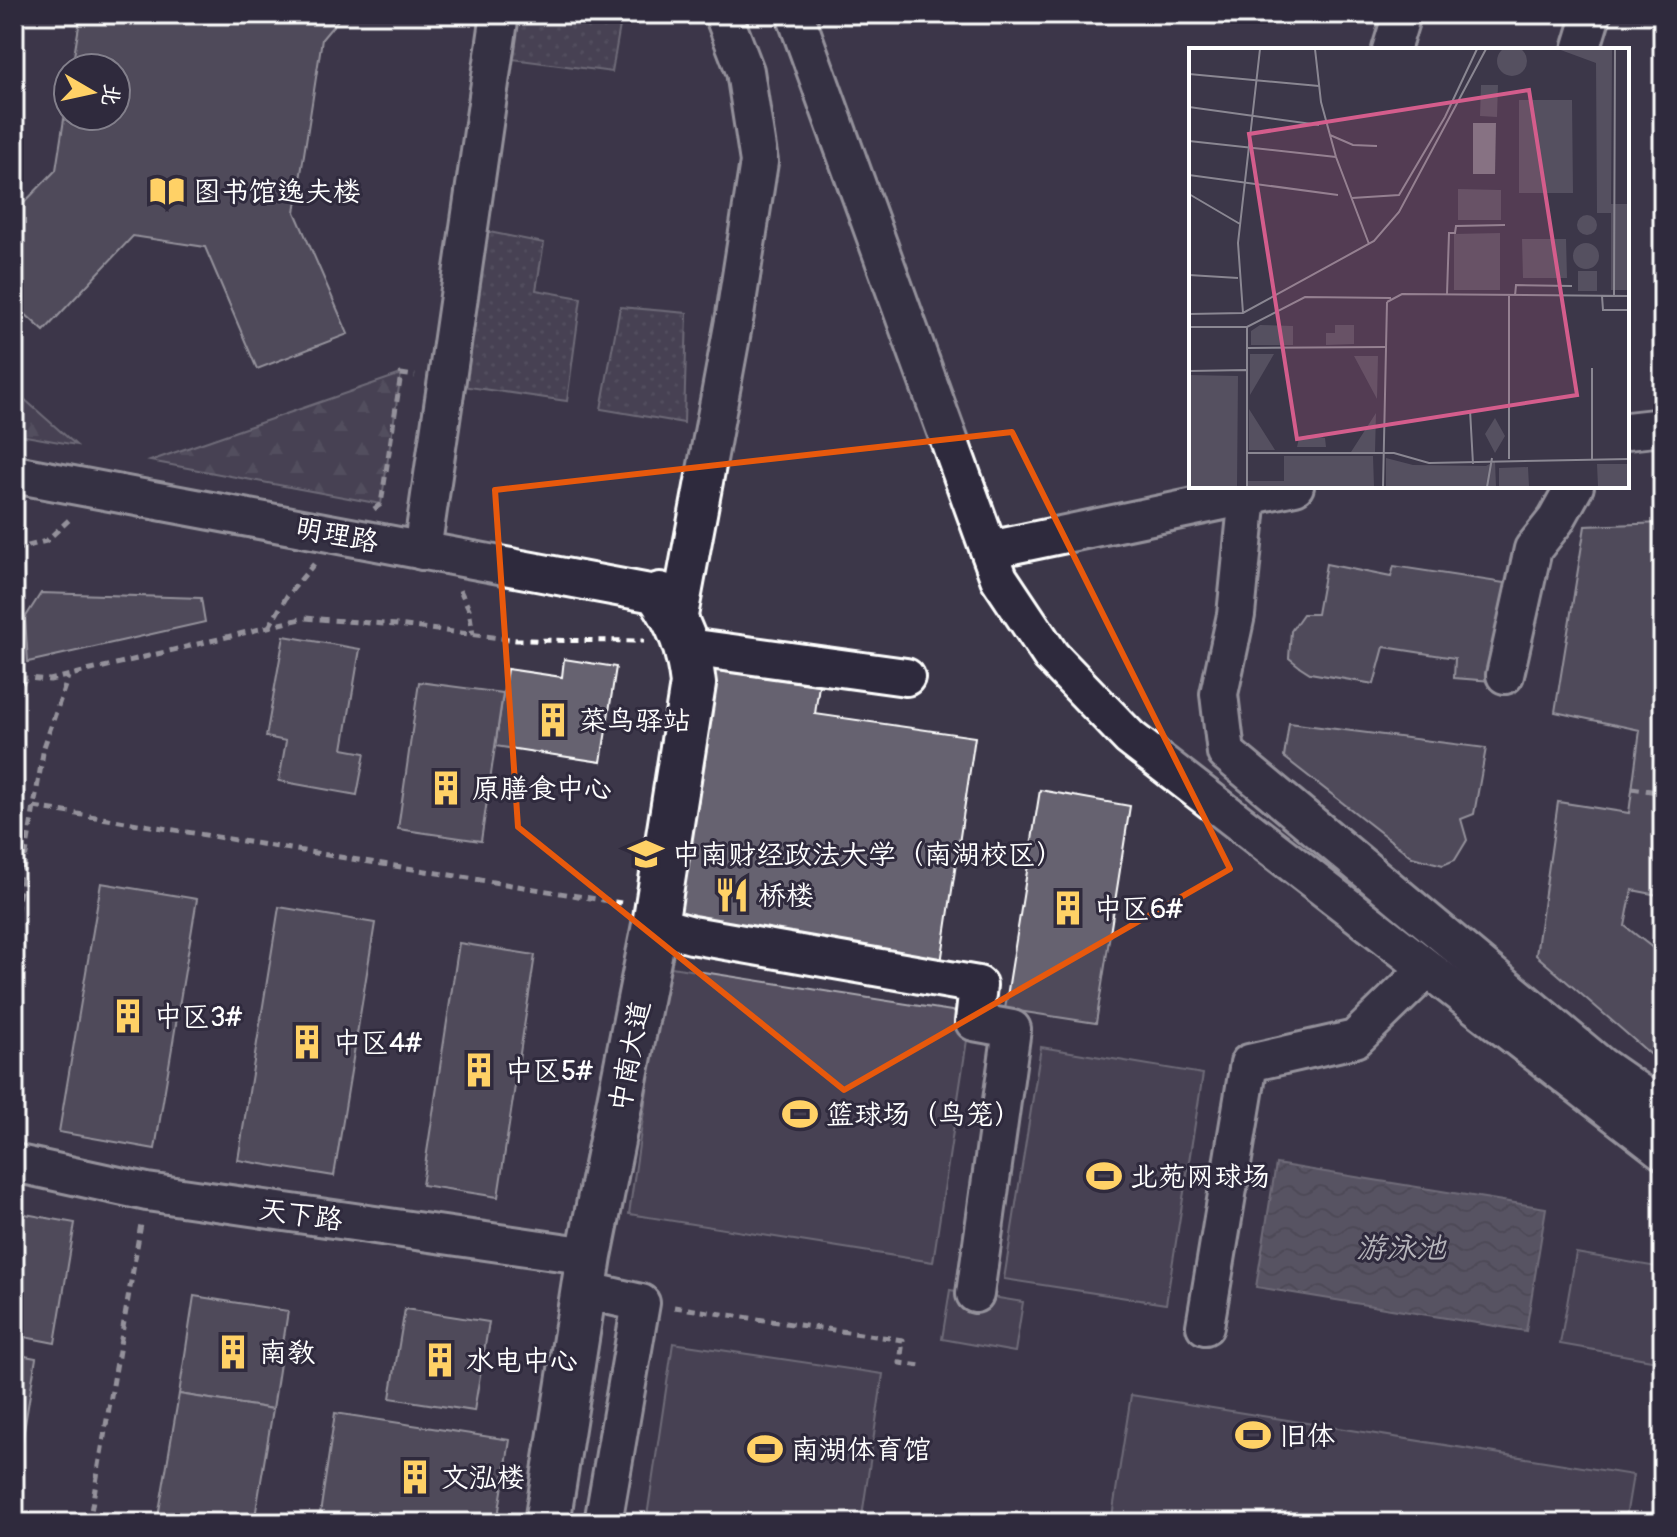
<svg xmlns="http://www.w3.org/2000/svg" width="1677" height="1537" font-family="Pangolin,'LXGW WenKai TC',sans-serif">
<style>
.grass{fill:url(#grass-dots);stroke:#aaa8b0;stroke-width:2}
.forest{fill:url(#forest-firs);stroke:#aaa8b0;stroke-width:2}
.garden{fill:#555060;stroke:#aaa8b0;stroke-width:2}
.water{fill:url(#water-waves);stroke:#afadb4;stroke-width:2}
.building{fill:#666270;stroke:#fff;stroke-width:2}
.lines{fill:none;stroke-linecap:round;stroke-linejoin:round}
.minor-casing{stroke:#fff;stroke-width:42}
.major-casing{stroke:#fff;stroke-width:50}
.path{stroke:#fff;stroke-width:5;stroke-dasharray:8 6;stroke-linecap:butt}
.minor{stroke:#2f2a3d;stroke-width:36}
.major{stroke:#2f2a3d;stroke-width:44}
.marked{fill:none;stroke:#e8590c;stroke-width:6;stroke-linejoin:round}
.labels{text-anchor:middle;stroke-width:6;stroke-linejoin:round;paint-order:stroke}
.poi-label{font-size:28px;fill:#fff;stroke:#2f2a3d;text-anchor:start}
.street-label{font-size:28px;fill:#fff;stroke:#2f2a3d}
.water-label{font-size:30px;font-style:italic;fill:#b5b4ba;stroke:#2f2a3d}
.inset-road{fill:none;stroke:#8a8792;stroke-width:2}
.view{fill:#d45d8c;fill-opacity:0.15;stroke:#d45d8c;stroke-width:4}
.inset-edge{fill:none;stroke:#fff;stroke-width:4}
</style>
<defs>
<pattern id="grass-dots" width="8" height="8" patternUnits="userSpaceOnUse" patternTransform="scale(2)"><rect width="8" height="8" fill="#555060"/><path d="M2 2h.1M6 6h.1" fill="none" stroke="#6e6a78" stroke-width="1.8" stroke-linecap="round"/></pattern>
<pattern id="forest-firs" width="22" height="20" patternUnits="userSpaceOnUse" patternTransform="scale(2)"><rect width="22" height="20" fill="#555060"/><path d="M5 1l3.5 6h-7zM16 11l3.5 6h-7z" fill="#6e6a78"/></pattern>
<pattern id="water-waves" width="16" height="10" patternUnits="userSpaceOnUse" patternTransform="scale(2)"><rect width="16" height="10" fill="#797682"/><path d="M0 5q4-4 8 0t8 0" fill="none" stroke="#626167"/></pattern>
</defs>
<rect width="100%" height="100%" fill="#3c3749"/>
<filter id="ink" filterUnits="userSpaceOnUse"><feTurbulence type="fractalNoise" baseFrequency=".0125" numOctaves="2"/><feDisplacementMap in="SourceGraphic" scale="16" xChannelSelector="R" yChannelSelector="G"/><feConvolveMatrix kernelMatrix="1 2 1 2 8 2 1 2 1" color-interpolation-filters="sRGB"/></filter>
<g filter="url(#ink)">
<g class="grass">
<polygon points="518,14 622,14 612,72 512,59"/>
<polygon points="484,231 544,243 536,290 581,298 567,401 462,386"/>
<polygon points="620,307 687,313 684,423 601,409"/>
</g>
<g class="forest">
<polygon points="401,374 381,504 150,461"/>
<polygon points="14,390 76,445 14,434"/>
</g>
<g class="garden">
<polygon points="665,966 971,1014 933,1262 629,1214"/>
<polygon points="1041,1047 1203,1074 1166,1304 1004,1279"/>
<polygon points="1576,1253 1663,1268 1663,1362 1560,1344"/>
<polygon points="950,1290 1023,1302 1015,1352 942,1339"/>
<polygon points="673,1343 883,1374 861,1523 646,1523"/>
<polygon points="1131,1395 1633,1475 1625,1523 1111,1523"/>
</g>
<polygon class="water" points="1276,1164 1546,1208 1526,1331 1256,1287"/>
<g class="building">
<polygon points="81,14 343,14 322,39 295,212 348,334 257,369 205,247 133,236 44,331 14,304 14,213 56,170 68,94 68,116 116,116 116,68 72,68"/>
<polygon points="1663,523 1663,697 1659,721 1663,722 1663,896 1632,890 1625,926 1663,956 1663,1065 1536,955 1558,802 1629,813 1640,730 1555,712 1585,526"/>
<polygon points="1326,564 1391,577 1394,566 1511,584 1492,681 1454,678 1455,658 1384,647 1374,684 1310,673 1299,666 1289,658 1291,631 1303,614 1317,614"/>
<polygon points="41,593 201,598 205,622 28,662 25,618"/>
<polygon points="284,636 360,649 343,749 365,753 357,795 279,781 286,741 266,737"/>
<polygon points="564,659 616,667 601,762 495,746 507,669 562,677"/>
<polygon points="714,670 819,685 815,714 975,737 941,963 677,924"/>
<polygon points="419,682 503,693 481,841 398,829"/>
<polygon points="1289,723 1486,748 1474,814 1461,819 1467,840 1455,860 1443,865 1412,857 1284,757"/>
<polygon points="1040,790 1130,806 1096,1023 1005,1009"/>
<polygon points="101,883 197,899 155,1149 59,1132"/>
<polygon points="279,907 375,923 334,1176 238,1160"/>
<polygon points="459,943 535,955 498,1197 422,1185"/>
<polygon points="14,1212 75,1223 55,1343 14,1335"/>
<polygon points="194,1296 288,1311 273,1409 179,1394"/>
<polygon points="405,1309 489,1322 474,1411 390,1398"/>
<polygon points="14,1354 36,1358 14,1491"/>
<polygon points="179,1394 273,1409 254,1523 157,1523"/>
<polygon points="335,1413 510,1440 497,1523 381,1523 320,1514"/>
</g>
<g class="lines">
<g class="minor-casing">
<g id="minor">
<polyline points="795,14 999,578 1051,656 1130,738 1663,1151"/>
<polyline points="1391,50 1402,14"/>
<polyline points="1581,50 1592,14"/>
<polyline points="1627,431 1663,427"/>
<polyline points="14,474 660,595"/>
<polyline points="1248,495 1236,615 1219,694 1226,753 1601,1066 1663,1109"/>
<polyline points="989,550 1295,486"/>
<polyline points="422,551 500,14"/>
<polyline points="678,621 735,315 759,162 745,71 723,14"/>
<polyline points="688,647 906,677"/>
<polyline points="1505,675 1533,549 1556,520 1575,486"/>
<polyline points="655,925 692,935 978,985 974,1022 1012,1029 975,1294"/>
<polyline points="14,1163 147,1192 589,1256"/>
<polyline points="584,1290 641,1303 603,1523"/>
<polyline points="1205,1326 1249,1063 1355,1039 1427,969"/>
</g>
</g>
<g class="major-casing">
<path id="major" d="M 547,1523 L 589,1256 L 655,925 L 693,684 C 689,648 680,625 660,595"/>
</g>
<g class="path">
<polyline points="374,509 381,504 401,374 415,376"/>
<polyline points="14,550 46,541 71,518"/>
<polyline points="460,590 469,609 473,635"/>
<polyline points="269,627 287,596 314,564"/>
<polyline points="14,653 26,678"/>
<polyline points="14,695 26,678 50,680 305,618 397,625 516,640 644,641"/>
<polyline points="1632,788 1663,793"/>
<polyline points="34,807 621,903"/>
<polyline points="14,926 44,747 68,677"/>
<polyline points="674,1307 903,1340 900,1363 921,1366"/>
<polyline points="89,1523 141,1224"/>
</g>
<use href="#minor" class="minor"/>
<use href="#major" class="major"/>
</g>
</g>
<path d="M0 0H1677V1537H0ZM 1012,432 L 1230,869 L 844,1090 L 518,827 L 495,490 Z" fill="#3c3749" fill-opacity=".55" fill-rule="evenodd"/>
<path class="marked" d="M 1012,432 L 1230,869 L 844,1090 L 518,827 L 495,490 Z"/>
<defs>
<g id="library-bare" transform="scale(2.76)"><path d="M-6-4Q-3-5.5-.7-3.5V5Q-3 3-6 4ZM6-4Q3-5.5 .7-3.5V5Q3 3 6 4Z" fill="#ffd166" stroke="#2f2a3d" stroke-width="2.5" paint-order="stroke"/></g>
<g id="building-bare" transform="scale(2.76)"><path d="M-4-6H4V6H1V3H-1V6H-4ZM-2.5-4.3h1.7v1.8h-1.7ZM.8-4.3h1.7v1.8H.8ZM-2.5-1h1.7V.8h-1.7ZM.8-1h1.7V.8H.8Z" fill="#ffd166" stroke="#2f2a3d" stroke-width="2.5" paint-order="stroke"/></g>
<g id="university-bare" transform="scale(2.76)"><path d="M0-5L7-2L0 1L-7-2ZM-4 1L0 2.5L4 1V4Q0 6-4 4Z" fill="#ffd166" stroke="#2f2a3d" stroke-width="2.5" paint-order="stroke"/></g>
<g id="restaurant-bare" transform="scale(2.76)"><path d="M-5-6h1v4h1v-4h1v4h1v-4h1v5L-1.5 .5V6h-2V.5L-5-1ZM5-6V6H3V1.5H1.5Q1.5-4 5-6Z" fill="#ffd166" stroke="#2f2a3d" stroke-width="2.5" paint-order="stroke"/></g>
<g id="stadium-bare" transform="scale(2.76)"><path d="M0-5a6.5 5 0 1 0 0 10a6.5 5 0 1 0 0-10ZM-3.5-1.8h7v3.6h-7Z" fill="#ffd166" stroke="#2f2a3d" stroke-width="2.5" paint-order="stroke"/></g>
</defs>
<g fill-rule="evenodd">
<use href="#library-bare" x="167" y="191"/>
<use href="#building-bare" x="553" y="720"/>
<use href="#building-bare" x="446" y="788"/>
<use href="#university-bare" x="646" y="854"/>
<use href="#restaurant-bare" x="732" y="895"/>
<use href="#building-bare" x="1068" y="908"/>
<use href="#building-bare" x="128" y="1016"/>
<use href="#building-bare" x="307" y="1042"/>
<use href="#building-bare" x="479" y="1070"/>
<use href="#stadium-bare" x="800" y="1114"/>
<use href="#stadium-bare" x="1104" y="1176"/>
<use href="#building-bare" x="233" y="1352"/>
<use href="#building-bare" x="440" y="1360"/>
<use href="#stadium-bare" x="1253" y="1435"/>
<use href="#stadium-bare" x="765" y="1449"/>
<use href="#building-bare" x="415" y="1477"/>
</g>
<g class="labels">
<g class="poi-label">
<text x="193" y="201">图书馆逸夫楼</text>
<text x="579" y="730">菜鸟驿站</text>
<text x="472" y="798">原膳食中心</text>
<text x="672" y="864">中南财经政法大学（南湖校区）</text>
<text x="758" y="905">桥楼</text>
<text x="1094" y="918">中区6#</text>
<text x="154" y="1026">中区3#</text>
<text x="333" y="1052">中区4#</text>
<text x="505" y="1080">中区5#</text>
<text x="826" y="1124">篮球场（鸟笼）</text>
<text x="1130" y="1186">北苑网球场</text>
<text x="259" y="1362">南教</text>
<text x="466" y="1370">水电中心</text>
<text x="1279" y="1445">旧体</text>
<text x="791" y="1459">南湖体育馆</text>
<text x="441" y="1487">文泓楼</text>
</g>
<g class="street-label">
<text transform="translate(337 534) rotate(11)" y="10">明理路</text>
<text transform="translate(629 1056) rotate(-79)" y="10">中南大道</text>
<text transform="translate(301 1214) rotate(8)" y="10">天下路</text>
</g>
<g class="water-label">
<text x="1401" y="1258">游泳池</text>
</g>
</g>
<g transform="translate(1189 48)">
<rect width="440" height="440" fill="#3c3749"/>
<path d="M 71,277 L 104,278 L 104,297 L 62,297 L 62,283 ZM 146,277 L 165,277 L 165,296 L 137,297 L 137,285 L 146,285 Z" fill="#555060"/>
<path d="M 369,1 L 423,1 L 422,165 L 408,165 L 407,15 ZM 61,306 L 85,306 L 61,347 ZM 165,308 L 189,308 L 188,351 ZM 0,327 L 49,328 L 48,439 L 0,439 ZM 60,361 L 86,402 L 60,402 ZM 187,365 L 186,404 L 162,404 ZM 120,387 L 136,390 L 137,399 L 108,399 L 110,390 ZM 95,408 L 184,408 L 185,439 L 59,439 L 59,433 L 95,433 ZM 197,410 L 224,417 L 297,418 L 306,413 L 307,439 L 197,439 ZM 408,416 L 440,416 L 440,439 L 409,439 Z" fill="#555060"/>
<path d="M 422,156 L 440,156 L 440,242 L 422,242 ZM 306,370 L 316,388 L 306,405 L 296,386 Z" fill="#555060"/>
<path d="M308 13a15 15 0 1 1 30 0a15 15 0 1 1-30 0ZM 292,37 L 309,37 L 308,69 L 291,68 ZM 330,52 L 383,52 L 384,145 L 330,145 ZM 269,141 L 312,142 L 312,172 L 269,172 ZM388 177a10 10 0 1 1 20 0a10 10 0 1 1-20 0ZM 311,185 L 311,242 L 265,242 L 265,186 ZM 333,191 L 377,191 L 378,230 L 334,230 ZM384 208a13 13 0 1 1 26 0a13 13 0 1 1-26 0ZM 389,223 L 408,223 L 408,243 L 389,243 ZM 339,419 L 340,439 L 310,439 L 310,420 Z" fill="#555060"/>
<path d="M 284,75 L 307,75 L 306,126 L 284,126 Z" fill="#797682"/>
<path class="inset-road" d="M 126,1 L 132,54 L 147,109 L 180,196M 0,26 L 130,38M 0,59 L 130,77M 141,87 L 164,97 L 188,98M 0,93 L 147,109M 0,127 L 149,147M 0,146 L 51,176M 163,150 L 210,147 L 256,69 L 288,1M 0,227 L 49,230M 258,246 L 260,185 L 266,185 L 267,178 L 316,177M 326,248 L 327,237 L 383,238M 413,248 L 414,262 L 440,262M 425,248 L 426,1M 198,254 L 213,246 L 440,248M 54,265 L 49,195 L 71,1M 0,266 L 54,265 L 185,193 L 210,164 L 297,1M 0,279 L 58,279 L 116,249 L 202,250M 58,279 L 58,439M 58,300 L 196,299M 403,320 L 403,411M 0,323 L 57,322M 281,362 L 284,416M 58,405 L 205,405 L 240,415 L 440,411M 320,411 L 320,248M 194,439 L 198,254M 298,439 L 303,410"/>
<path class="view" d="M 340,42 L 388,347 L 108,391 L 60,86 Z"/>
<rect width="440" height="440" class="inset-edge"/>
</g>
<rect width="1677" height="1537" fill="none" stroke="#2f2a3d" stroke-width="48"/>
<rect x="24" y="24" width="1629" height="1489" fill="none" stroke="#fff" stroke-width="3" filter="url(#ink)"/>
<g transform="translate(92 92) rotate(99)"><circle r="38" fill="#2f2a3d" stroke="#827f8b" stroke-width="2"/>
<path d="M0-6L14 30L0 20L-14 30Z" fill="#ffd166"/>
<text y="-12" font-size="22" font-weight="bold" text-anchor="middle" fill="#ffffff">北</text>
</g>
</svg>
